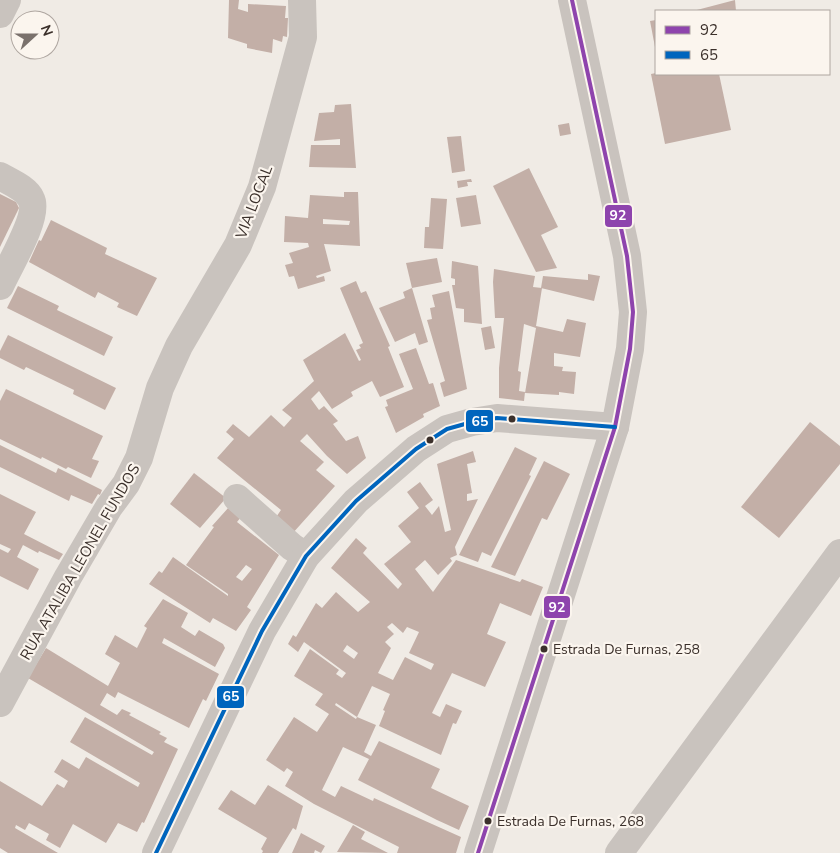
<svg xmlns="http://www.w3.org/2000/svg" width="840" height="853" font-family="'Nunito Sans',sans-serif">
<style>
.building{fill:#c3afa7;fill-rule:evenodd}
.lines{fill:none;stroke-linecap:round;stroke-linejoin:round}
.minor{stroke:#c9c3be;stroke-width:28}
.bus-1-casing{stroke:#fbf5ee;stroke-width:8}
.bus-2-casing{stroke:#fbf5ee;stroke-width:8}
.bus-1{stroke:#8e44ad;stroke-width:4}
.bus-2{stroke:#0065bd;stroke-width:4}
.bus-dot{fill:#3b302b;stroke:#fbf5ee;stroke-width:2}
.labels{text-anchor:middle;stroke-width:4.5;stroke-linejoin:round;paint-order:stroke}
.bus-label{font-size:14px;fill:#3b302b;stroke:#fbf5ee;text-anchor:start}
.street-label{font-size:15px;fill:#3b302b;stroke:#fbf5ee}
.line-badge{stroke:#fbf5ee;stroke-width:2}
.badge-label{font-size:14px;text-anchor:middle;font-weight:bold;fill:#fff}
</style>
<rect width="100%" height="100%" fill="#f0ebe5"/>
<g class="building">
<polygon points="229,0 239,0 238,9 248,12 248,4 286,6 285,18 288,18 287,37 283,36 282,42 273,39 272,53 247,48 247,44 228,38"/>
<polygon points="735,0 736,11 693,11"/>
<polygon points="656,20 656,47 655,47 650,21"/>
<polygon points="656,73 719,74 731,130 665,144 651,74"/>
<polygon points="351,104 356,168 309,167 311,145 340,145 340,139 314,141 319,113 334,112 335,105"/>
<polygon points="569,123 571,134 560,136 558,125"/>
<polygon points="461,136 465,171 452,173 447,137"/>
<polygon points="529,168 558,227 541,235 557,268 536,272 493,186"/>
<polygon points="471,179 472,182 467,182 468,186 458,188 457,181"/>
<path d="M 344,192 L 358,192 L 360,246 L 324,244 L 331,271 L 316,276 L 317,278 L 324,276 L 325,281 L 298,289 L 294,276 L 289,277 L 285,265 L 293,263 L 289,253 L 309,247 L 308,243 L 284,242 L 285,216 L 308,218 L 310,195 L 344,197 ZM 323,219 L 350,221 L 349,225 L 323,224 Z"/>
<polygon points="0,194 16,202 19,208 0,247"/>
<polygon points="476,195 481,224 461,227 456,198"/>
<polygon points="431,198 447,199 443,249 424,248 425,227 429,227"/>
<polygon points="51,220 107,248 105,254 157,278 137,316 117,307 119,303 98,292 95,298 29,262 39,240 41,241"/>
<polygon points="437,258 442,282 412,288 406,263"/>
<polygon points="452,261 478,266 482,324 464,322 464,309 456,308 452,285 455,285 455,279 451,278"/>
<polygon points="494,269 535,276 533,287 542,288 536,326 563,332 567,319 586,323 580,357 554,353 554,366 563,367 562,371 576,372 574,394 559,392 559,395 525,393 536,328 524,324 518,371 521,372 519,391 525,392 524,401 499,398 499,368 504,318 495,318 493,282"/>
<polygon points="588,274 600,276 594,301 541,288 543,276 588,280"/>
<polygon points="356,281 361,293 366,291 390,346 388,347 404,387 380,397 372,381 351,392 353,396 332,409 319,391 311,399 319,410 324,406 338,421 333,424 346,441 358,436 366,458 347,474 327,456 307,434 300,441 324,462 316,470 335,486 292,534 274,520 281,510 217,458 234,439 226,432 233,424 249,437 271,415 284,427 292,418 282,410 314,381 303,360 345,333 359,361 361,360 356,350 361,348 359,345 363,343 340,288"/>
<polygon points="18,286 59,306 57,310 113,337 104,356 7,308"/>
<polygon points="412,288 428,342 419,345 415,333 395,342 379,308 405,298 403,292"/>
<polygon points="449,291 467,389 444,397 440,383 445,381 427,320 432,319 430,308 435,307 432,295"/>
<polygon points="491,326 495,348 485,350 481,328"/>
<polygon points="8,335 116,388 105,410 73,394 74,390 26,367 24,370 0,358 0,351"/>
<polygon points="416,348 429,384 433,383 440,406 423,414 424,417 396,433 385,407 388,406 386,400 413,389 399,354"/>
<polygon points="6,389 103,436 92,459 99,461 91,478 68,467 66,469 42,457 41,459 0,439 0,401"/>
<polygon points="810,422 840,446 840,464 779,538 741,507"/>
<polygon points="0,445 56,473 58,468 102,490 100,495 98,494 92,504 71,495 69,501 0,467"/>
<polygon points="515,447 537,458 529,475 531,476 491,556 482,552 478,562 459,555"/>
<path d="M 473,451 L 476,462 L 467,464 L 472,493 L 467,494 L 467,501 L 478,499 L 455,547 L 457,555 L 450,558 L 452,561 L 438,575 L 425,560 L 415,569 L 433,592 L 456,560 L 520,582 L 522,579 L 543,587 L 531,616 L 500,603 L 487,634 L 506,642 L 485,687 L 452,673 L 432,713 L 440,717 L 446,704 L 462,711 L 456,724 L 453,723 L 441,755 L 379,726 L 385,711 L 383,710 L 390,694 L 372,686 L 357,717 L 336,703 L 335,705 L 356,719 L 357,717 L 376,725 L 364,752 L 371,756 L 379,741 L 440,769 L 431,788 L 469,806 L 459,830 L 437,820 L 358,780 L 369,759 L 343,747 L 322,790 L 335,797 L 341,786 L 373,801 L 374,798 L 461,837 L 456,853 L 397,853 L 399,847 L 314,804 L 285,786 L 293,772 L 287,768 L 284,772 L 266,760 L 294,717 L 317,732 L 329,714 L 315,705 L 323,694 L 294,676 L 310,649 L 339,670 L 336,674 L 342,678 L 346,673 L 304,642 L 298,652 L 288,644 L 293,635 L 296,637 L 316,603 L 322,608 L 336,592 L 358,612 L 370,602 L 331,568 L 356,538 L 367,548 L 363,553 L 398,589 L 402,584 L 384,564 L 411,542 L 398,526 L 419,508 L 407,492 L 420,482 L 433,500 L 425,506 L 432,515 L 439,506 L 445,532 L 451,530 L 437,464 ZM 392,623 L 403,633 L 407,627 L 419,632 L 409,653 L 434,664 L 431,670 L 405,657 L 393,680 L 378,673 L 391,648 L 385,642 L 394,634 L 387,627 ZM 347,645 L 358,653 L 354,659 L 343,651 Z"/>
<polygon points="544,461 570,474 547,520 542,518 515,576 491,567"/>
<polygon points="194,473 226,498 200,528 170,504"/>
<polygon points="0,494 36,512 24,534 63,554 59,560 39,551 38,553 23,545 17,557 39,569 28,590 0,576 0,549 8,553 11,549 0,544"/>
<path d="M 229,507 L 241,517 L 237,522 L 279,555 L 247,607 L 251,610 L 236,631 L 213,618 L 210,623 L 149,584 L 159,571 L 162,573 L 173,557 L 228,596 L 228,594 L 186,565 L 214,527 L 212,526 ZM 246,565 L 252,569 L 242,581 L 236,577 Z"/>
<polygon points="163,599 188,613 181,627 195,636 199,630 223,644 225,648 215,667 164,638 162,643 219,674 206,701 203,699 189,728 118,692 115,698 107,693 100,705 117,715 122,709 131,713 129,715 161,732 159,734 167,738 164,742 178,749 144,823 142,822 137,832 118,823 106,843 73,824 60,848 46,840 49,834 29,823 25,830 16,825 15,828 58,853 8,853 0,848 0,781 42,806 57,784 64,788 68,781 54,772 62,759 79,769 86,757 138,787 140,783 70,742 85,717 152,755 154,752 28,678 46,648 108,686 120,663 105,654 115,635 137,648 147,628 144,626"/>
<polygon points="268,785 303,806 296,830 293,828 278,853 262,853 263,851 261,849 267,838 218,809 231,790 255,805"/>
<polygon points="353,825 365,832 361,839 388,853 337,852"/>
<polygon points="301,833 325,846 321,853 315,850 314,853 292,853"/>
</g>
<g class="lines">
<g class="minor">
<polyline points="0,14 7,0"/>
<path d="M 0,176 C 10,182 26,188 31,199 C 40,215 8,268 0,286"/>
<polyline points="237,498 292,547 306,556"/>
<polyline points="0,703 68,577 109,507 126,484 139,458 160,388 179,346 238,245 262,187 303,37 302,0"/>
<polyline points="156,853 262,631 306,556 356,501 416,449 447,429 472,422 497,418 615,427"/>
<polyline points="478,853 615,427 630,349 633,312 627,256 572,0"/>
<polyline points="619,853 840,553"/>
</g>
<g class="bus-1-casing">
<polyline id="bus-1" points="478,853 615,427 630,349 633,312 627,256 572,0"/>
</g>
<g class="bus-2-casing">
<polyline id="bus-2" points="156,853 262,631 306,556 356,501 416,449 447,429 472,422 497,418 615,427"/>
</g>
<use href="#bus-1" class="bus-1"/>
<use href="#bus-2" class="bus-2"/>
</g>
<g class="bus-dot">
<circle cx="512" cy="419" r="4.5"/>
<circle cx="430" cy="440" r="4.5"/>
<circle cx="544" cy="649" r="4.5"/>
<circle cx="488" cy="821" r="4.5"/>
</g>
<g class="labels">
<g class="bus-label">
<text x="553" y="654">Estrada De Furnas, 258</text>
<text x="497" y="826">Estrada De Furnas, 268</text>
</g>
<g class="street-label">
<text transform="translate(254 202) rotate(-69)" y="5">VIA LOCAL</text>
<text transform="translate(80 562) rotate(-60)" y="5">RUA ATALIBA LEONEL FUNDOS</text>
</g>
</g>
<g class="line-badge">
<rect x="604" y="204" width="29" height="24" rx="5" fill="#8e44ad"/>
<rect x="465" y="409" width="29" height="24" rx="5" fill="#0065bd"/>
<rect x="543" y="595" width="28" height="24" rx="5" fill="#8e44ad"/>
<rect x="216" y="685" width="29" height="24" rx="5" fill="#0065bd"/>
</g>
<g class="badge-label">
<text x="618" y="220">92</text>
<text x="480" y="426">65</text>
<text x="557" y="612">92</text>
<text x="231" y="701">65</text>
</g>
<rect x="655" y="10" width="175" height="65" fill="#fbf5ee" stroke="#aea6a0"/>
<rect x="665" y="26" width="25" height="8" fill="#8e44ad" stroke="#aea6a0"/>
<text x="700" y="35" font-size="15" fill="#3b302b">92</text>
<rect x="665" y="51" width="25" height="8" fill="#0065bd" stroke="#aea6a0"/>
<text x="700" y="60" font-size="15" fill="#3b302b">65</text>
<g transform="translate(35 35) rotate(69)"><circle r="24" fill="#fbf5ee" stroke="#aea6a0"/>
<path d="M0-4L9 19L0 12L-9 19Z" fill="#7a716c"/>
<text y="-8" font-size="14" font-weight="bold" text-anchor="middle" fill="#3b302b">N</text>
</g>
</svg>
